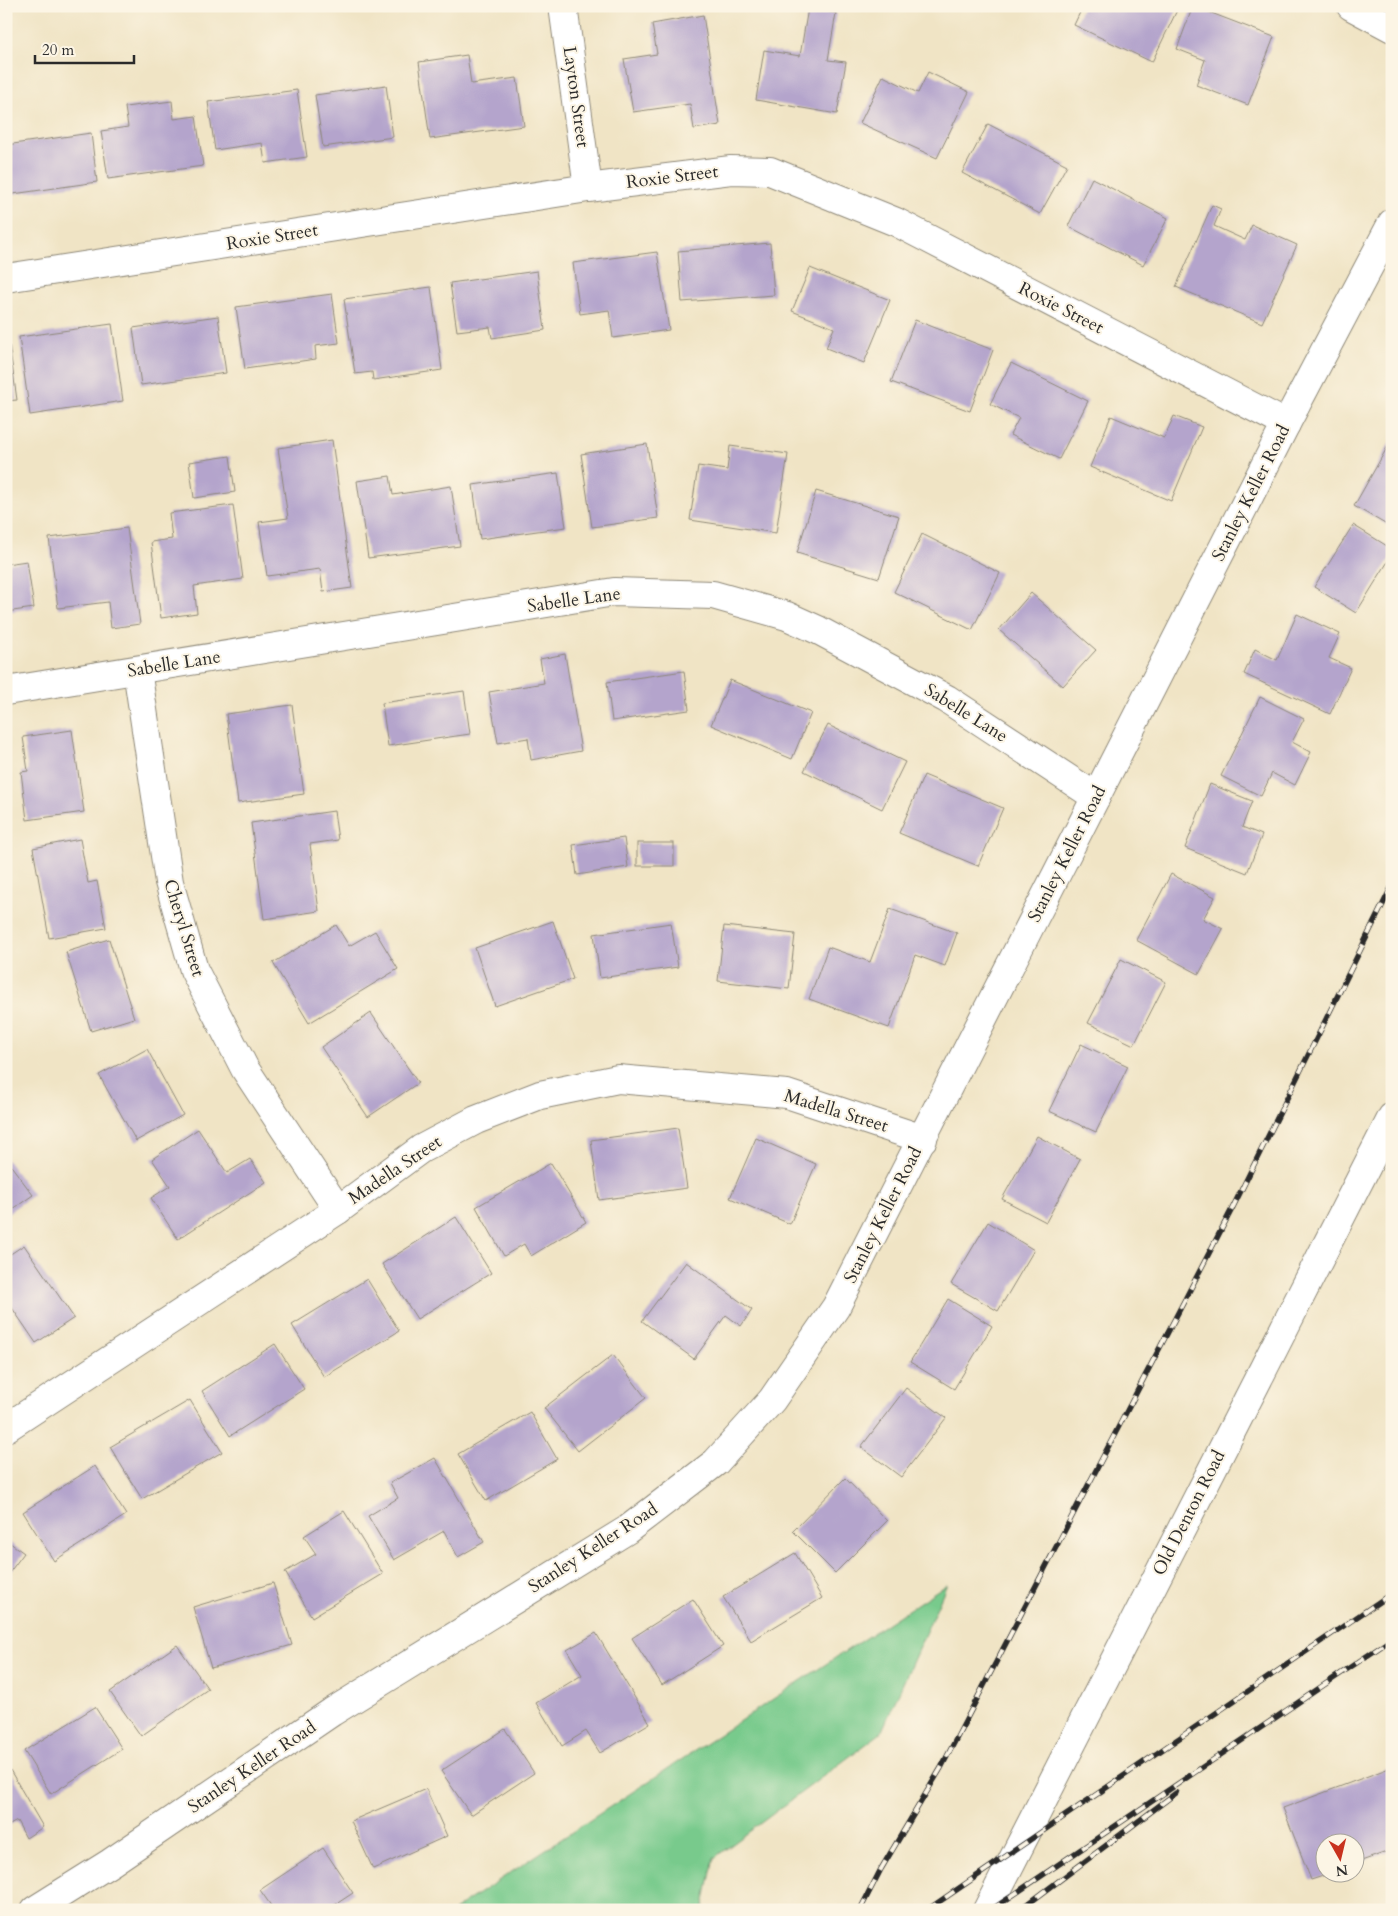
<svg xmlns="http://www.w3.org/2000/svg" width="1398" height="1916" font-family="Cardo,serif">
<rect width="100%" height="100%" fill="#fcf5e5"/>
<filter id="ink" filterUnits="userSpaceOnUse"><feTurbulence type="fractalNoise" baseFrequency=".02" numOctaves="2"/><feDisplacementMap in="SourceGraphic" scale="10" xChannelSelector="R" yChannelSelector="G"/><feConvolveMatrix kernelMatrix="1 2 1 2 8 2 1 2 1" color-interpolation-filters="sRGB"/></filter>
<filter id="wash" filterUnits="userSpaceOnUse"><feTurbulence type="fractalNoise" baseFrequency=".0096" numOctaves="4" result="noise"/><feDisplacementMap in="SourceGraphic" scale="20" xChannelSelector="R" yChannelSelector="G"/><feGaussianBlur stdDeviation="1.12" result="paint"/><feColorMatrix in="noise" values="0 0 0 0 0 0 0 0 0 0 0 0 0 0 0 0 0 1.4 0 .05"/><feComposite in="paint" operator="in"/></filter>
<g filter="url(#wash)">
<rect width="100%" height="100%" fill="#f0e4c5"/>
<path fill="#78ca8c" stroke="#527a5c" d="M 947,1584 L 881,1733 L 714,1858 L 703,1910 L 454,1910 Z"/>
<g id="blocks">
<g fill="#b4a4cc">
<path d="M 1083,6 L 1179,6 L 1152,62 L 1074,25 Z"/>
<path d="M 1193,6 L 1274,37 L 1248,105 L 1196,85 L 1205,60 L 1177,49 Z"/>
<path d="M 808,8 L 836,13 L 828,60 L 846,62 L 837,114 L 756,100 L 764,50 L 800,56 Z"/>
<path d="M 703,15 L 720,125 L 694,129 L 690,104 L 633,112 L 624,59 L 657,54 L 652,24 Z"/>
<path d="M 467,55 L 471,84 L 517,78 L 524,126 L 430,139 L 419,62 Z"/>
<path d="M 928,72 L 969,92 L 937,158 L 860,123 L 883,76 L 918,93 Z"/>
<path d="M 386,85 L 393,137 L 323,147 L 315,95 Z"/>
<path d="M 297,90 L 307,157 L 265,163 L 262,143 L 215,150 L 208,102 Z"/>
<path d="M 172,101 L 174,119 L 196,116 L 203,166 L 108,179 L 101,131 L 128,127 L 125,107 Z"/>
<path d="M 988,124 L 1067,165 L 1040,214 L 962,173 Z"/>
<path d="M 91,133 L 97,182 L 6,195 L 6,145 Z"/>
<path d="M 1092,178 L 1168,218 L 1143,265 L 1068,226 Z"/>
<path d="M 1212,205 L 1221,209 L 1214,226 L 1245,240 L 1252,225 L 1297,245 L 1262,323 L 1176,287 Z"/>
<path d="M 770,243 L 774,295 L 682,302 L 678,251 Z"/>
<path d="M 657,252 L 669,330 L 613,338 L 609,310 L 580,314 L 573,263 Z"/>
<path d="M 810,268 L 890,300 L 864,363 L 826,348 L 834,328 L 792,311 Z"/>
<path d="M 537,271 L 545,330 L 492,338 L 490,327 L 457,331 L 450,283 Z"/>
<path d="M 431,287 L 442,370 L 373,380 L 372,372 L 355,374 L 344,299 Z"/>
<path d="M 332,294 L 339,343 L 315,346 L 316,359 L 245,369 L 236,307 Z"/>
<path d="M 218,316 L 226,373 L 141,385 L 133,328 Z"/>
<path d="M 915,320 L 993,350 L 970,411 L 891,382 Z"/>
<path d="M 112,324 L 123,401 L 30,415 L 19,337 Z"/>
<path d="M 6,343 L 9,343 L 17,400 L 6,401 Z"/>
<path d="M 1011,363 L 1088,401 L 1059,459 L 1010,435 L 1019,418 L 990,404 Z"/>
<path d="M 1111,416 L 1164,438 L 1174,416 L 1202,427 L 1171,501 L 1090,467 Z"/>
<path d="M 1392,439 L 1392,528 L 1354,506 Z"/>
<path d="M 332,440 L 352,588 L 323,592 L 320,569 L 267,576 L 259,522 L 288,518 L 278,448 Z"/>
<path d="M 647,444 L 658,518 L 592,527 L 581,454 Z"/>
<path d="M 730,446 L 788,454 L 776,533 L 690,520 L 698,466 L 727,470 Z"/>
<path d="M 230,456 L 235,492 L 194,498 L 189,462 Z"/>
<path d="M 558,473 L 566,527 L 480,539 L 473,485 Z"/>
<path d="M 390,476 L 393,495 L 451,486 L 460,546 L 368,558 L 357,481 Z"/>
<path d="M 816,491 L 899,516 L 879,578 L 797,553 Z"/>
<path d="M 233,505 L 243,579 L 194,586 L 197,613 L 161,618 L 151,542 L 172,539 L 169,513 Z"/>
<path d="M 1353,525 L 1392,549 L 1392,555 L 1356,613 L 1314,587 Z"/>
<path d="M 127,528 L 140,624 L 111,628 L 108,602 L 58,608 L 49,538 Z"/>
<path d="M 922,534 L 1000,573 L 972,630 L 894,592 Z"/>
<path d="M 27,561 L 34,608 L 6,612 L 6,564 Z"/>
<path d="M 1031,593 L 1096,650 L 1063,686 L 999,630 Z"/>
<path d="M 1297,614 L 1340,634 L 1329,658 L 1351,668 L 1330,714 L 1244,674 L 1255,649 L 1277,660 Z"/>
<path d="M 565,654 L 581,751 L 531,760 L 528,738 L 498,743 L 489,692 L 544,683 L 540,659 Z"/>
<path d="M 684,671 L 689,710 L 612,721 L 607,682 Z"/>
<path d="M 730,680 L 811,713 L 792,759 L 711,725 Z"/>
<path d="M 464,691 L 470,734 L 388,746 L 382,703 Z"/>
<path d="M 1260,697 L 1304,719 L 1292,742 L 1311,752 L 1295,785 L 1272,773 L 1261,796 L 1221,776 Z"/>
<path d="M 292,705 L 304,794 L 238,803 L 226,714 Z"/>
<path d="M 828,725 L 905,762 L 882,809 L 804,771 Z"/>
<path d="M 72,730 L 84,812 L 27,820 L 21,772 L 28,771 L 23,737 Z"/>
<path d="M 924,775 L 1003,808 L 978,866 L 899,833 Z"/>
<path d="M 1210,784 L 1252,801 L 1242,827 L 1262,835 L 1247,873 L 1185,848 Z"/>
<path d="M 334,811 L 338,840 L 310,844 L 319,911 L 264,919 L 251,823 Z"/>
<path d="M 624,838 L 628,867 L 577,875 L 573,845 Z"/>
<path d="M 80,839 L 88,883 L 97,881 L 106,928 L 49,938 L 33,848 Z"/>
<rect x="637" y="843" width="37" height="23"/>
<path d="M 1171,874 L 1215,897 L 1203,919 L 1223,929 L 1199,974 L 1136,940 Z"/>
<path d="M 890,909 L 957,933 L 945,966 L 915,955 L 889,1028 L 809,999 L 828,947 L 870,962 Z"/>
<path d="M 553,921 L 573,979 L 495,1006 L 475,948 Z"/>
<path d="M 671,923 L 678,967 L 600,978 L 594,934 Z"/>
<path d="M 336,925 L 349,946 L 375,931 L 398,969 L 309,1023 L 273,963 Z"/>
<path d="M 724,926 L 795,934 L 789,989 L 718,981 Z"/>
<path d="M 109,939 L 134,1018 L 91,1031 L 66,952 Z"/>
<path d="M 1121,959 L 1166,982 L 1134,1045 L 1088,1023 Z"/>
<path d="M 371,1013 L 418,1083 L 368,1117 L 321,1047 Z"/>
<path d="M 1081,1044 L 1128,1066 L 1096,1132 L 1049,1111 Z"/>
<path d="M 147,1049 L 183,1115 L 136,1141 L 99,1075 Z"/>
<path d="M 678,1128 L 687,1188 L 599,1200 L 591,1140 Z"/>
<path d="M 198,1129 L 227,1173 L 250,1159 L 266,1182 L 178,1239 L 151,1198 L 170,1186 L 152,1159 Z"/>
<path d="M 1037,1136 L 1080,1159 L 1046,1222 L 1002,1199 Z"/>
<path d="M 756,1138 L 816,1164 L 790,1224 L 730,1198 Z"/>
<path d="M 6,1159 L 33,1195 L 6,1214 Z"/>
<path d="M 551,1163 L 586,1222 L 531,1256 L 524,1244 L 504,1256 L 476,1207 Z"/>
<path d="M 456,1217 L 491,1273 L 417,1319 L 382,1264 Z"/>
<path d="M 988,1222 L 1034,1250 L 998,1311 L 951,1284 Z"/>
<path d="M 24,1245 L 74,1318 L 36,1343 L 6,1299 L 6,1257 Z"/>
<path d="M 686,1262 L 752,1310 L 741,1326 L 726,1315 L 694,1359 L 642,1321 Z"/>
<path d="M 367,1279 L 399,1331 L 324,1377 L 292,1325 Z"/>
<path d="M 948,1299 L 992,1326 L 954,1389 L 910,1362 Z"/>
<path d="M 275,1344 L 304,1389 L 230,1436 L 202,1391 Z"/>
<path d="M 613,1355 L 646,1398 L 578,1451 L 544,1408 Z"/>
<path d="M 906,1388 L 946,1418 L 901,1477 L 861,1447 Z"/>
<path d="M 190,1400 L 222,1452 L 142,1499 L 110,1447 Z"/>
<path d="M 530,1412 L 557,1459 L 486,1501 L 458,1454 Z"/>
<path d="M 435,1458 L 484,1542 L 458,1557 L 444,1531 L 394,1560 L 368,1516 L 398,1498 L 390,1483 Z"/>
<path d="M 95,1466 L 126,1515 L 54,1561 L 23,1512 Z"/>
<path d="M 845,1478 L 887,1521 L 835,1573 L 793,1531 Z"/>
<path d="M 344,1511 L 383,1574 L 312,1617 L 285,1572 L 316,1554 L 304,1536 Z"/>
<path d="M 6,1540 L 24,1553 L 6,1577 Z"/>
<path d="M 795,1553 L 822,1598 L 751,1641 L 723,1597 Z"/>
<path d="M 273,1583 L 292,1645 L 211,1668 L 193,1607 Z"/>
<path d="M 693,1599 L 723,1646 L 662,1685 L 632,1638 Z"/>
<path d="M 596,1633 L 650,1723 L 600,1753 L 586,1731 L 562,1746 L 536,1703 L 582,1675 L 567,1650 Z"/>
<path d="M 177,1645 L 208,1689 L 141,1736 L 110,1692 Z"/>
<path d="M 95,1707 L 122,1749 L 51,1794 L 24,1751 Z"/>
<path d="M 505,1729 L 534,1773 L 471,1815 L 441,1771 Z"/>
<path d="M 6,1763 L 43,1827 L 26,1838 L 17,1821 L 6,1827 Z"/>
<path d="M 1392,1767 L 1392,1850 L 1356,1863 L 1356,1844 L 1326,1844 L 1326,1875 L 1311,1880 L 1283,1808 Z"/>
<path d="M 426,1789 L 447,1836 L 373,1869 L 351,1821 Z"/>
<path d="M 323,1848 L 353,1893 L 327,1910 L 274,1910 L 260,1890 Z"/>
</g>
</g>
</g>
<g filter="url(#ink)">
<use href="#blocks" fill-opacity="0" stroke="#8e8878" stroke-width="1"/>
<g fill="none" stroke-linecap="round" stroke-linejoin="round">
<defs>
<g id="minor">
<path d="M 563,6 L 588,188"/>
<path d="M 1351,6 L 1392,28"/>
<path d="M 6,278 L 588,188 L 731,170 L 770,171 L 896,222 L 1286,424"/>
<path d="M 137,670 L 169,882 L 194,970 L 245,1069 L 338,1210"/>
<path d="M 6,691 L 614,592 L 713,595 L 787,616 L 818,630 L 947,699 L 1096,797"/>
<path d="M 6,1428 L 338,1210 L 421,1149 L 476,1120 L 540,1095 L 618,1079 L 787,1094 L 923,1139"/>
<path d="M 35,1910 L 110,1863 L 332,1712 L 627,1530 L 716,1462 L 772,1400 L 836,1307 L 1286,424 L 1392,223"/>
<path d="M 987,1910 L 1392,1117"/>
</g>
</defs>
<use href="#minor" stroke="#8e8878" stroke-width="30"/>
<use href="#minor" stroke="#fff" stroke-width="28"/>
<defs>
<g id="rail">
<path d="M 860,1910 L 881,1869 L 941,1768 L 1232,1209 L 1392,886"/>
<path d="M 927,1910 L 1392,1593"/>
<path d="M 991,1910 L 1392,1639"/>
<path d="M 1020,1910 L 1176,1793"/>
</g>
</defs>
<use href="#rail" stroke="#2b2b2b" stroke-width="5.5"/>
<use href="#rail" stroke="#fcf5e5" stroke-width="4" stroke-dasharray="11" stroke-linecap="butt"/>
</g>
</g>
<g text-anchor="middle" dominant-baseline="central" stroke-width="4" stroke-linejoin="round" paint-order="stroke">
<g font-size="18" fill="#2b2b2b" stroke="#fcf5e5">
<text transform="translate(576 97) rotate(82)">Layton Street</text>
<text transform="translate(672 177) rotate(-7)">Roxie Street</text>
<text transform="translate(272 237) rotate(-9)">Roxie Street</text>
<text transform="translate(1061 308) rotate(27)">Roxie Street</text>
<text transform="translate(1251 493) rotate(-63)">Stanley Keller Road</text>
<text transform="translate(574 600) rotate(-8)">Sabelle Lane</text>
<text transform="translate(174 664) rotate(-9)">Sabelle Lane</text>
<text transform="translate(966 713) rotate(32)">Sabelle Lane</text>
<text transform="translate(1067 854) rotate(-63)">Stanley Keller Road</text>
<text transform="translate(184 928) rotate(73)">Cheryl Street</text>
<text transform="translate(836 1111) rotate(17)">Madella Street</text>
<text transform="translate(395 1170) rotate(-34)">Madella Street</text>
<text transform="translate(883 1215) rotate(-63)">Stanley Keller Road</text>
<text transform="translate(1189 1513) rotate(-63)">Old Denton Road</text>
<text transform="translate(593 1548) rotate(-33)">Stanley Keller Road</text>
<text transform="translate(252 1767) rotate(-34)">Stanley Keller Road</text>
</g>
</g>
<rect width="1398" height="1916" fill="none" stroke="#fcf5e5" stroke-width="25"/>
<g transform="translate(1340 1858) rotate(172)"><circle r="24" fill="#fcf5e5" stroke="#a8a49b"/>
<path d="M0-4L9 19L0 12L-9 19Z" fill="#c8321e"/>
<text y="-8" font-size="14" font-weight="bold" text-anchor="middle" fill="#2b2b2b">N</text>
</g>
<path d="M35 55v8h99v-8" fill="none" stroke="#2b2b2b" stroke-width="2.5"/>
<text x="42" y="55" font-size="15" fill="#2b2b2b" stroke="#fcf5e5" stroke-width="4" paint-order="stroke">20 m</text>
</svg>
